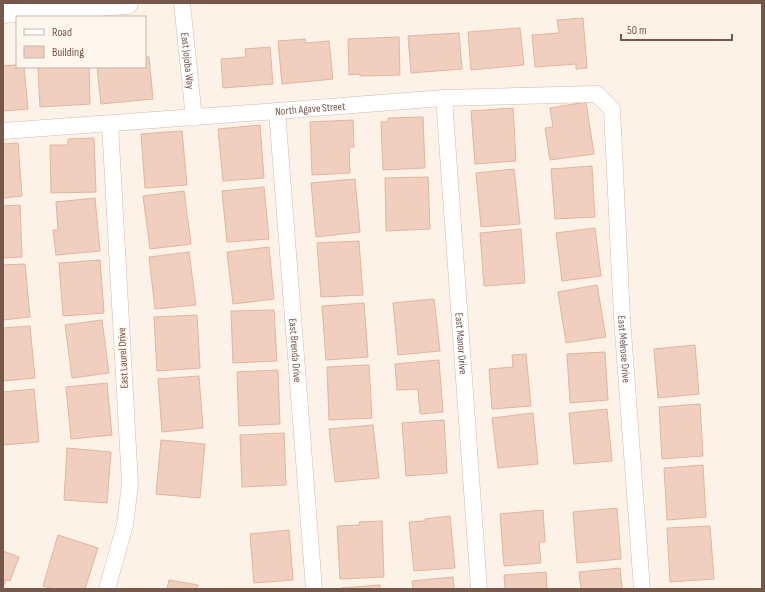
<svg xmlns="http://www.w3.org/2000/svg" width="765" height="592" font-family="'Sofia Sans Condensed',sans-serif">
<rect width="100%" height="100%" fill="#fcf2e7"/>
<g fill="#f1cfbf" stroke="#e3b49f">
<path d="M 583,18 L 587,68 L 576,69 L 576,64 L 535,67 L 532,35 L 559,33 L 557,20 Z"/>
<path d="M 520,28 L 524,65 L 471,70 L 468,32 Z"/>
<path d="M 459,33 L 462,69 L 411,73 L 408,36 Z"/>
<path d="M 399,37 L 400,75 L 360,76 L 360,74 L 349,75 L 348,39 Z"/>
<path d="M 305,39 L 306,43 L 329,41 L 333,79 L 282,84 L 278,41 Z"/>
<path d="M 270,47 L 273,84 L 223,88 L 221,59 L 246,57 L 245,49 Z"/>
<path d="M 145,57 L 149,57 L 153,99 L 101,104 L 97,67 L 145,67 Z"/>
<path d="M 17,65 L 17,67 L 24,67 L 28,109 L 3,111 L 3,66 Z"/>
<path d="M 38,67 L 89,67 L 90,104 L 40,107 Z"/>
<path d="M 586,102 L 594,154 L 550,160 L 545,128 L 553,127 L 550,108 Z"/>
<path d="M 513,108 L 516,161 L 475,164 L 471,111 Z"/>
<path d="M 423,117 L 425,168 L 383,170 L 381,122 L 388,122 L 388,118 Z"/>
<path d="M 353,120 L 354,147 L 349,147 L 350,173 L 312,175 L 310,122 Z"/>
<path d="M 260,125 L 264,178 L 223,181 L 218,129 Z"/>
<path d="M 182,131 L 187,185 L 145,188 L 141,134 Z"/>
<path d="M 94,138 L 96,192 L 51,193 L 50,145 L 68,145 L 68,139 Z"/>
<path d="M 18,143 L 22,196 L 3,198 L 3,144 Z"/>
<path d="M 592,166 L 595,217 L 555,219 L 551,169 Z"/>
<path d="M 514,169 L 520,224 L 481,227 L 476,173 Z"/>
<path d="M 428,177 L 430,229 L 386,231 L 385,178 Z"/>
<path d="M 355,179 L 360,232 L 316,237 L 311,183 Z"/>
<path d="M 264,187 L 269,239 L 227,242 L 222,191 Z"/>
<path d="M 184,191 L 191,244 L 150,249 L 143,196 Z"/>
<path d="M 95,198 L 100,251 L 56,255 L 53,230 L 58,230 L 56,202 Z"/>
<path d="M 20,205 L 22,257 L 3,258 L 3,206 Z"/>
<path d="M 595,228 L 601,276 L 562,281 L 556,233 Z"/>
<path d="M 521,229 L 525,283 L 484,286 L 480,233 Z"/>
<path d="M 359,241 L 363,295 L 321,297 L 317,243 Z"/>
<path d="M 269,247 L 274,299 L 233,304 L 227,252 Z"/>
<path d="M 189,252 L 196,305 L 155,309 L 149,257 Z"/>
<path d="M 100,260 L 104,313 L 63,316 L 59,263 Z"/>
<path d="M 25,264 L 30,317 L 3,320 L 3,265 Z"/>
<path d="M 597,285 L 606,337 L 566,343 L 558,292 Z"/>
<path d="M 434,299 L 440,351 L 398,355 L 393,303 Z"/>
<path d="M 364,303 L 368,357 L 326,360 L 322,306 Z"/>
<path d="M 274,310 L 277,361 L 233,363 L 231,311 Z"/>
<path d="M 197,315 L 200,368 L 157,371 L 154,317 Z"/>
<path d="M 102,320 L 109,373 L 72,378 L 65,325 Z"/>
<path d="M 30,326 L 35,378 L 3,381 L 3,328 Z"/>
<path d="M 695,345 L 699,394 L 658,398 L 654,349 Z"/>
<path d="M 605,352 L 608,400 L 570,403 L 567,354 Z"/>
<path d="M 526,354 L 531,406 L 492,409 L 489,369 L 513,367 L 512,355 Z"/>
<path d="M 439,360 L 443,412 L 420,414 L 418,389 L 397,390 L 395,364 Z"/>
<path d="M 369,365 L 372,418 L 329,420 L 327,367 Z"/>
<path d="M 278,370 L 280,424 L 239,426 L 237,372 Z"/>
<path d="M 199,376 L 203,428 L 162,432 L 158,379 Z"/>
<path d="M 107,383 L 112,435 L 71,439 L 66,387 Z"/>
<path d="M 34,389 L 39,442 L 3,445 L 3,392 Z"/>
<path d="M 700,404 L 703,456 L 662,459 L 659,407 Z"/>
<path d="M 607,409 L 612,461 L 574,464 L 569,413 Z"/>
<path d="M 533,413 L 538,464 L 498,468 L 492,418 Z"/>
<path d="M 444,420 L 447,473 L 406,476 L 402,423 Z"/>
<path d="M 373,425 L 379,478 L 335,482 L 329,429 Z"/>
<path d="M 284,433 L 286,485 L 242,487 L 240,435 Z"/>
<path d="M 161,440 L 205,444 L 200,498 L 156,494 Z"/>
<path d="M 67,448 L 111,452 L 107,503 L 64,500 Z"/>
<path d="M 703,465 L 706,517 L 667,520 L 664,468 Z"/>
<path d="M 617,508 L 621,559 L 577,563 L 573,512 Z"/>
<path d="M 543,510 L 545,542 L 539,542 L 541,563 L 504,566 L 500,514 Z"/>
<path d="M 450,516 L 455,568 L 414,571 L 409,522 L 425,521 L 425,519 Z"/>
<path d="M 382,521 L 384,577 L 340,579 L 337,526 L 360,525 L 359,522 Z"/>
<path d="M 710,526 L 714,579 L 670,582 L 667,528 Z"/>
<path d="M 289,530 L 293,580 L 254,583 L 250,534 Z"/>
<path d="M 58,535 L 98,548 L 85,589 L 53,589 L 43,586 Z"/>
<path d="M 3,551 L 19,557 L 10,581 L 6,580 L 3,588 Z"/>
<path d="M 620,568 L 622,589 L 581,589 L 579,572 Z"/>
<path d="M 546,572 L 547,589 L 505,589 L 504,575 Z"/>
<path d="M 453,577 L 454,589 L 413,589 L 412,581 Z"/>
<path d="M 169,580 L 198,585 L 197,589 L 167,589 Z"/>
<path d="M 380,585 L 380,589 L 341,589 L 341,588 Z"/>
</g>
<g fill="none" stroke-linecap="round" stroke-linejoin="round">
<defs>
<g id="street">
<path id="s1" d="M 182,3 L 194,118"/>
<path id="s2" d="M 444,98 L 479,589"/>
<path id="s3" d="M 277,111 L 314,589"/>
<path id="s4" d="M 3,131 L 277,111 L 444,98 L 597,94 L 612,109 L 622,318 L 642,589"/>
<path d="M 107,589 L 125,525 L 130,484 L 110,124"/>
</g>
<path id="secondary" d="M 3,12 L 127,3"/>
</defs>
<use href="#street" stroke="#d0bbaf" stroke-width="17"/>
<use href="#secondary" stroke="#d3baad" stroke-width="23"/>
<use href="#street" stroke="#fff" stroke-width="16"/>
<use href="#secondary" stroke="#fff" stroke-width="22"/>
</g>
<g text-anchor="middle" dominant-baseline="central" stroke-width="3" stroke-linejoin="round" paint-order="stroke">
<g font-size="11" fill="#75574b" stroke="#fff6ed">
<text stroke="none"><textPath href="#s1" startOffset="58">East Jojoba Way</textPath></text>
<text stroke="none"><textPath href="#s4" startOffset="308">North Agave Street</textPath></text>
<text stroke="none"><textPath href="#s2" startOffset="246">East Manor Drive</textPath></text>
<text stroke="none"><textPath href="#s4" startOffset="857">East Melrose Drive</textPath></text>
<text stroke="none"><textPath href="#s3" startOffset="240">East Brenda Drive</textPath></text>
<text transform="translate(123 358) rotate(-93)">East Laurel Drive</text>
</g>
</g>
<rect width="765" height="592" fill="none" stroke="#75574b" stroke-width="8"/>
<rect x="16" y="16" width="130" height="52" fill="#fff6ed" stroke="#c8b6ac"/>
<rect x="24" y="29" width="20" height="6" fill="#ffffff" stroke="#c8b6ac"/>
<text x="52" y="36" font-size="12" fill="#75574b">Road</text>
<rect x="24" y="46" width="20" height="12" fill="#f1cfbf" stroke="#c8b6ac"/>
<text x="52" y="56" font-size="12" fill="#75574b">Building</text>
<path d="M621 34v6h111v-6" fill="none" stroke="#75574b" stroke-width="2"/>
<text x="627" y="34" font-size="12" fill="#75574b" stroke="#fff6ed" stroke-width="3" paint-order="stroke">50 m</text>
</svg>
